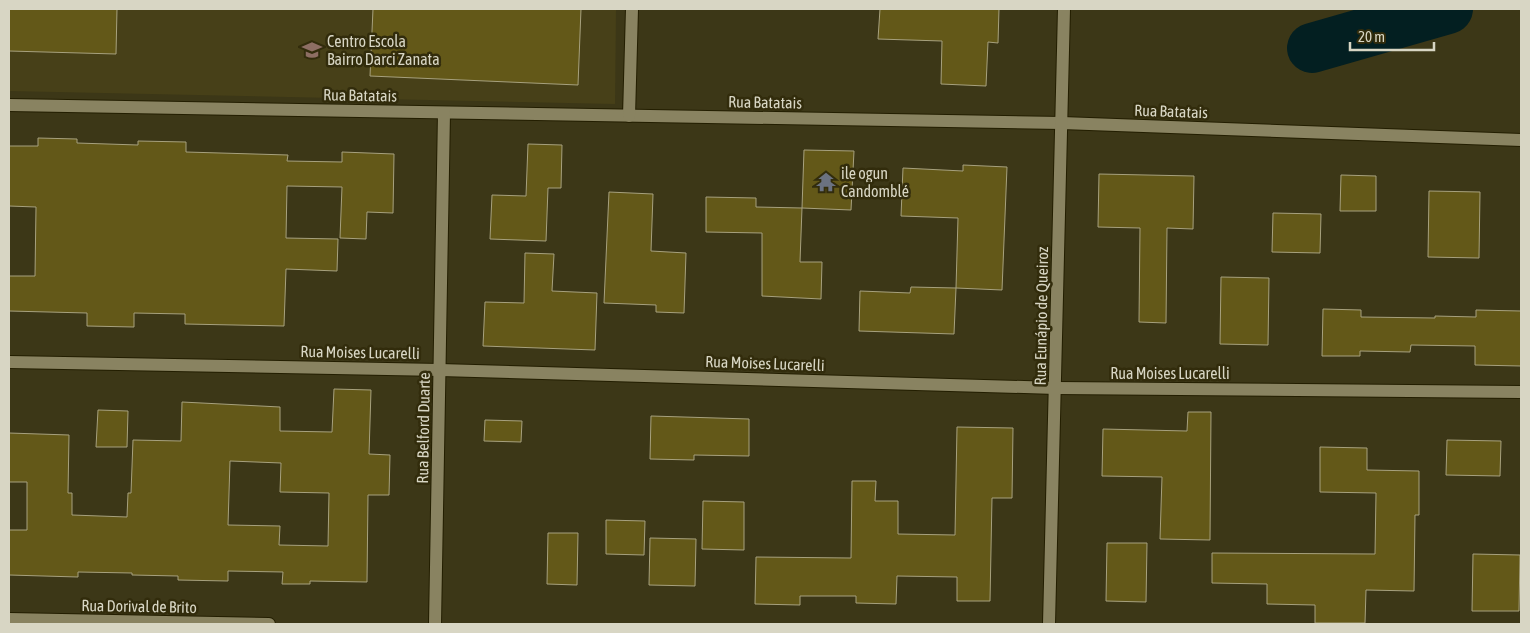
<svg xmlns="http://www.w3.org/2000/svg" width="1530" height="633" font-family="'Asap Condensed',sans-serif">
<rect width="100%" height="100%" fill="#3c3717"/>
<path fill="#474018" d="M 9,9 L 616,9 L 615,104 L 9,91 Z"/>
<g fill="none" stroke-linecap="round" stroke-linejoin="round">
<path stroke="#031f21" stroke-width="50" d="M 1312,48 L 1448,9"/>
</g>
<g fill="#635818" stroke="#a7a17e" fill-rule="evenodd">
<path d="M 9,9 L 117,9 L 116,54 L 9,51 Z"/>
<path d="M 373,9 L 581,9 L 578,85 L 370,76 Z"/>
<path d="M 880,9 L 999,9 L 998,43 L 988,42 L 986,86 L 941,84 L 942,41 L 878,39 Z"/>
<path d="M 38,138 L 77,139 L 77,143 L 138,145 L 138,141 L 186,142 L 186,152 L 288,155 L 287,161 L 342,162 L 342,152 L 394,154 L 393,213 L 367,212 L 366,239 L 340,238 L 342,187 L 287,186 L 286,238 L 338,239 L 337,271 L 286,269 L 284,326 L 185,324 L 185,314 L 134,313 L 134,327 L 87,326 L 87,313 L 9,311 L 9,276 L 35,276 L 36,207 L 9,206 L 9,146 L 38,146 Z"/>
<path d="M 528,144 L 562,145 L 561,188 L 548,188 L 546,241 L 490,239 L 492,195 L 526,196 Z"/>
<path d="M 804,150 L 854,151 L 851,210 L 802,208 Z"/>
<path d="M 963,165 L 1007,167 L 1002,290 L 956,288 L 958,218 L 901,216 L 903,168 L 963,171 Z"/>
<path d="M 1099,174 L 1194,176 L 1193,229 L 1167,228 L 1166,323 L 1139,322 L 1140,228 L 1098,227 Z"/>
<path d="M 1341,175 L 1376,176 L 1376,211 L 1340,211 Z"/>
<path d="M 1429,191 L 1480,192 L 1479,258 L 1428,257 Z"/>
<path d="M 609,192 L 653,194 L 651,251 L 686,253 L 684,313 L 656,312 L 656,305 L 604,303 Z"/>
<path d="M 706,197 L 756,198 L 756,207 L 802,208 L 800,262 L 822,262 L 821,299 L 762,296 L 762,233 L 706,232 Z"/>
<path d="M 1273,213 L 1321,214 L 1320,253 L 1272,252 Z"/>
<path d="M 525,253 L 554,254 L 552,291 L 597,293 L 595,350 L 483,346 L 485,302 L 524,303 Z"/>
<path d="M 1221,277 L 1269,278 L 1268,345 L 1220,344 Z"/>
<path d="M 911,287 L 956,288 L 954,334 L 859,331 L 860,291 L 910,293 Z"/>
<path d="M 1323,309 L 1361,310 L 1361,317 L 1435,318 L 1435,316 L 1476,317 L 1476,310 L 1521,311 L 1521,366 L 1475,365 L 1475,346 L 1411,345 L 1410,352 L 1360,351 L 1360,356 L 1322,356 Z"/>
<path d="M 334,389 L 371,390 L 369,454 L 390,455 L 389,495 L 368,495 L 367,582 L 310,581 L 310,584 L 282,584 L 283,572 L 228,571 L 228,581 L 178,580 L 178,576 L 132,575 L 132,573 L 78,572 L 78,577 L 9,575 L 9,530 L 27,530 L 27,482 L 9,482 L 9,433 L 69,435 L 68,493 L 72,493 L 72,515 L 127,517 L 128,493 L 131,493 L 133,440 L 181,441 L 182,402 L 280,407 L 280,431 L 332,432 ZM 230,461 L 281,463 L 280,492 L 329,493 L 328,546 L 279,545 L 280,526 L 228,525 Z"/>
<path d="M 98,410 L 128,411 L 127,447 L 96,447 Z"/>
<path d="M 1188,412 L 1211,412 L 1210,540 L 1160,539 L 1162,477 L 1102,476 L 1103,429 L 1187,431 Z"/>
<path d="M 651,416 L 749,419 L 749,456 L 694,455 L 694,460 L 650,459 Z"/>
<path d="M 485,420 L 522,421 L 521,442 L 484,441 Z"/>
<path d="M 957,427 L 1013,428 L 1012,498 L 992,498 L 990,601 L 957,601 L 957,577 L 897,576 L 896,604 L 856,603 L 856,596 L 800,596 L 800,605 L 755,604 L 756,557 L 851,558 L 852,481 L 876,481 L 875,501 L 898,501 L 898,534 L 955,535 Z"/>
<path d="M 1447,440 L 1501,441 L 1500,476 L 1446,475 Z"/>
<path d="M 1320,447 L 1367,448 L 1367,470 L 1419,471 L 1419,515 L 1415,515 L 1414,591 L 1366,590 L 1365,623 L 1315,623 L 1315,605 L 1267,604 L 1267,584 L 1212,583 L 1212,553 L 1375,554 L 1376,493 L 1320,492 Z"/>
<path d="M 703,501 L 744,502 L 744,550 L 702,549 Z"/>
<path d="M 606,520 L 645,521 L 644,555 L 606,554 Z"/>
<path d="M 548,533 L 578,533 L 577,585 L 547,584 Z"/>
<path d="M 650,538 L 696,539 L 695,586 L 649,585 Z"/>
<path d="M 1107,543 L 1147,543 L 1146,602 L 1106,601 Z"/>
<path d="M 1473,554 L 1520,555 L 1519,611 L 1472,611 Z"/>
</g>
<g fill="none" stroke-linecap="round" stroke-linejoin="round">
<defs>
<g id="minor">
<path d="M 9,105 L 1062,123 L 1521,140"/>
<path d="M 629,116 L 632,9"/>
<path d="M 9,362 L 440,370 L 1056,388 L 1521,392"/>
<path d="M 9,619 L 269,624"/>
<path d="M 435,624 L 444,113"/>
<path d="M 1049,624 L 1064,9"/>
</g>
</defs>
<use href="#minor" stroke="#231e00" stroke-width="14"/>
<use href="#minor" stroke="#898361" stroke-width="12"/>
</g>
<defs>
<symbol id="school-bare" viewBox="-9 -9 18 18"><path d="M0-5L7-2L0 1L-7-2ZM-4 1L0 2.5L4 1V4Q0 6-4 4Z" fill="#8d6e63" stroke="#322c0c" stroke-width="2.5" paint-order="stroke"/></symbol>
<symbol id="temple-bare" viewBox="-9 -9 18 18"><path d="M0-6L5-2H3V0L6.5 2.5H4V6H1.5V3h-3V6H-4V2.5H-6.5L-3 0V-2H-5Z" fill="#6b7280" stroke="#322c0c" stroke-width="2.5" paint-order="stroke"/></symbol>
</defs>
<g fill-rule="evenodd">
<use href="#school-bare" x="298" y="36" width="28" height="28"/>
<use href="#temple-bare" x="812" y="168" width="28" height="28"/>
</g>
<g text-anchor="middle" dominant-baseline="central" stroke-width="5" stroke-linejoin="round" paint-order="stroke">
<g font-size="16" fill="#d8d6c4" stroke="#322c0c" text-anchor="start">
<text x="327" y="41">Centro Escola<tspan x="327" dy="18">Bairro Darci Zanata</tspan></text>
<text x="841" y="173">ile ogun<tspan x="841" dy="18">Candomblé</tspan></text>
</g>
<g font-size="16" fill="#d8d6c4" stroke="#322c0c">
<text transform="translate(360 95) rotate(1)">Rua Batatais</text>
<text transform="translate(765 102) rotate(1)">Rua Batatais</text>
<text transform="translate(1171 111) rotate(2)">Rua Batatais</text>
<text transform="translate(1041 316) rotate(-89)">Rua Eunápio de Queiroz</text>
<text transform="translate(360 352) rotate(1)">Rua Moises Lucarelli</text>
<text transform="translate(765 363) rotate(2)">Rua Moises Lucarelli</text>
<text x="1170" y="373">Rua Moises Lucarelli</text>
<text transform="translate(423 428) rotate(-89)">Rua Belford Duarte</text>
<text transform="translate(139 606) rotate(1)">Rua Dorival de Brito</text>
</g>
</g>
<rect width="1530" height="633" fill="none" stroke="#d8d6c4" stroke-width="20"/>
<path d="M1350 42v8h84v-8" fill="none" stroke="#d8d6c4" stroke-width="2.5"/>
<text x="1358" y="42" font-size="15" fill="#d8d6c4" stroke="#322c0c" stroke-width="4" paint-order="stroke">20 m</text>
</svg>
